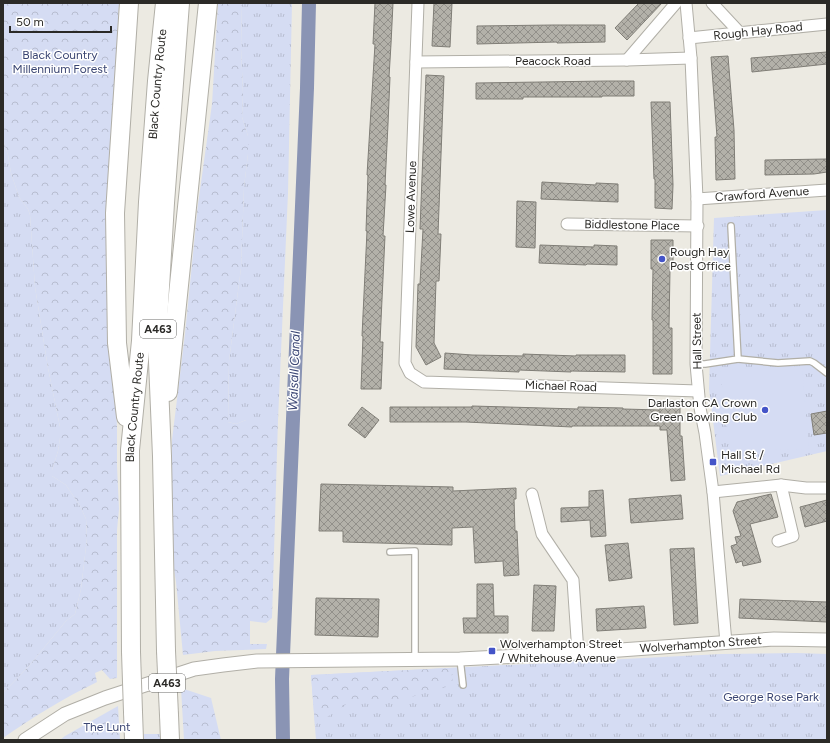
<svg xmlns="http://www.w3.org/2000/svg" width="830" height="743" font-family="Figtree,sans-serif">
<defs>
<pattern id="grass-tufts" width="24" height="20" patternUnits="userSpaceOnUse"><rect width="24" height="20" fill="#d5dcf3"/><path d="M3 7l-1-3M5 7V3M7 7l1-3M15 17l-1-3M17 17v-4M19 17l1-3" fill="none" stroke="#b7bdd0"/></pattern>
<pattern id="forest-crowns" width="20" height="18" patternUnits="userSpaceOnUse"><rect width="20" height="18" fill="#d5dcf3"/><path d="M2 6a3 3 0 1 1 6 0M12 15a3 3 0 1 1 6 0" fill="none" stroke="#b7bdd0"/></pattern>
<pattern id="building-cross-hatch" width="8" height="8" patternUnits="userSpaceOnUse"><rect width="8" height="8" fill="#b3b1a9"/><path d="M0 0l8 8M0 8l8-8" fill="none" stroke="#92908a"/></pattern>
</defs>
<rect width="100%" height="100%" fill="#eceae2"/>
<g fill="url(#grass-tufts)">
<path d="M 242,3 L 292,3 L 288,193 L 278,420 L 246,420 L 236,424 L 228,422 L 229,361 L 241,268 L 244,187 L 248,154 L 248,136 L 242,117 L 243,94 L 241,48 Z"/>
<path d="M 3,140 L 8,155 L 11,173 L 19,197 L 28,209 L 30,215 L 35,287 L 48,368 L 60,427 L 60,438 L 58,451 L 52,470 L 52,476 L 66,485 L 80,506 L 86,519 L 87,538 L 81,589 L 75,614 L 66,621 L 29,666 L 3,693 Z"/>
<path d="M 827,210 L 827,451 L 720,476 L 709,389 L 714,218 Z"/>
<path d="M 797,653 L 827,654 L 827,740 L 316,740 L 311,675 L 721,654 Z"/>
<path d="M 144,734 L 161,734 L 162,740 L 144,740 Z"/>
</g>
<g fill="url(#forest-crowns)">
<path d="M 3,3 L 119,3 L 110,169 L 115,387 L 117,426 L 117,466 L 119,509 L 117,530 L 117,678 L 110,679 L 102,670 L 95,673 L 97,682 C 64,698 33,717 3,738 L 3,693 L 29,666 L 66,621 L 75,614 L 81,589 L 87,538 L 86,519 L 80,506 L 66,485 L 52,476 L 52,470 L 58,451 L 60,438 L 60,427 L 48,368 L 35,287 L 30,215 L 28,209 L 19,197 L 11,173 L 8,155 L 3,140 L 3,108 L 4,102 L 3,98 Z"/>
<path d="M 218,3 L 242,3 L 241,48 L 243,94 L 242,117 L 248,136 L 248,154 L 244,187 L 241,268 L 229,361 L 228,422 L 236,424 L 246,420 L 278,420 L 272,618 L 266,623 L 250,621 L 250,644 L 267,644 L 266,649 L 215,651 L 183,655 L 176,582 L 169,536 L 172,440 L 185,334 L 198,204 L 212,104 Z"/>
<path d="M 451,668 L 453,685 L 397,701 L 345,705 L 315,725 L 311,675 Z"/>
<path d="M 181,688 L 211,698 L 221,740 L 184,740 Z"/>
<path d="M 118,706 L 120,740 L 60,740 L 65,736 Z"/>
</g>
<path fill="#d5dcf3" d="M 802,366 L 809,449 L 730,450 L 720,370 Z"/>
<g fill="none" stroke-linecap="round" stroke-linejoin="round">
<path stroke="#8a94b4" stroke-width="14" d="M 283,740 L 282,679 L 307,88 L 309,3"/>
</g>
<g fill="url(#building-cross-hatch)" stroke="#807e77">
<path d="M 375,3 L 393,3 L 391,44 L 389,77 L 390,77 L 388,124 L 385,185 L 386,185 L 383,236 L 385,236 L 380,342 L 383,342 L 381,389 L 361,389 L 363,336 L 362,336 L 367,231 L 366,231 L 368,175 L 367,175 L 375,44 L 373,44 Z"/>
<path d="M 434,3 L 452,3 L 450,47 L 432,46 Z"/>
<path d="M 639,3 L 662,3 L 627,40 L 615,28 Z"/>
<path d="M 553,25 L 605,25 L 605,42 L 557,43 L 557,42 L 477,44 L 477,26 Z"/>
<path d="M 827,52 L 827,64 L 752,72 L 751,58 Z"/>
<path d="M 728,56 L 734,130 L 735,179 L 716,180 L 715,137 L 717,137 L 711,57 Z"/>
<path d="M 426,75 L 444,76 L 438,234 L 441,234 L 439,281 L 436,281 L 434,343 L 441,357 L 426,365 L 416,347 L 418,284 L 420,284 L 423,229 L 420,229 Z"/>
<path d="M 606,81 L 634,81 L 634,96 L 602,96 L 602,97 L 523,97 L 523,99 L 476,99 L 476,83 Z"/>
<path d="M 651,102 L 670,102 L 673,185 L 672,209 L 655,208 L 655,179 L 654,179 Z"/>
<path d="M 827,159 L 827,172 L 814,174 L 765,175 L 765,160 Z"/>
<path d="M 542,182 L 596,185 L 596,183 L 618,184 L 618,202 L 541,199 Z"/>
<path d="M 517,201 L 536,202 L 535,248 L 516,247 Z"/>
<path d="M 651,240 L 673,240 L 673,269 L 670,269 L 669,328 L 672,328 L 672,374 L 653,374 L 653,320 L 652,320 L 653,269 L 651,269 Z"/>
<path d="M 540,245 L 594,247 L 594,245 L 617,246 L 617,265 L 587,264 L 586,265 L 539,263 Z"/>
<path d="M 445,353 L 472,355 L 523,356 L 523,354 L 576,356 L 576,355 L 625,355 L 625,372 L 571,371 L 571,372 L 519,370 L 519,372 L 444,369 Z"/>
<path d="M 660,404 L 680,405 L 680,436 L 682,436 L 685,480 L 671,481 L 667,430 L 660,430 L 660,426 L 572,426 L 572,427 L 466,422 L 390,422 L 390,407 L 472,407 L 472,406 L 578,409 L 578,407 L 623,408 L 623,409 L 660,410 Z"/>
<path d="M 362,407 L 379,420 L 365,438 L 348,425 Z"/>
<path d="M 827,411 L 827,433 L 814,435 L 811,414 Z"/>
<path d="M 321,484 L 453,487 L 453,491 L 516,488 L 516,499 L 514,499 L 515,531 L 517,531 L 519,575 L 504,576 L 503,561 L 475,563 L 473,527 L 452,528 L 452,545 L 343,542 L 343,531 L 319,531 Z"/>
<path d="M 603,490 L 606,536 L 591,537 L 590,520 L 561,522 L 561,508 L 589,507 L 589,491 Z"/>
<path d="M 771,494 L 778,517 L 750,524 L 761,562 L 743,566 L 742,561 L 736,563 L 731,546 L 737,544 L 735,537 L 741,536 L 733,511 L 737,502 Z"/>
<path d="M 681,495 L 683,519 L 631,523 L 629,499 Z"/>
<path d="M 827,500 L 827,521 L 805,527 L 800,507 Z"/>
<path d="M 628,543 L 632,578 L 609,581 L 605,545 Z"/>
<path d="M 694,548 L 698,623 L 674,625 L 670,549 Z"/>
<path d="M 477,584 L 493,584 L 494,616 L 508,616 L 508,633 L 464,633 L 463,618 L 477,618 Z"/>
<path d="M 534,585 L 556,586 L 554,631 L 532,631 Z"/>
<path d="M 316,598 L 379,599 L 378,637 L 315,635 Z"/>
<path d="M 740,599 L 827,602 L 827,622 L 739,618 Z"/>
<path d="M 644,606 L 646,628 L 597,631 L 596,609 Z"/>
</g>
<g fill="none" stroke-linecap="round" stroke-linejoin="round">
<defs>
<g id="service">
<path d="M 738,359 L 778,363 L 810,361 L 814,363 L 827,373"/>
<path d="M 696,364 L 705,364 L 738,359 L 731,226"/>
<path d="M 390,552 L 415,551 L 415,659"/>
<path d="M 460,659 L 463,685"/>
</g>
<g id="minor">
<path d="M 418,3 L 405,363 L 410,373 L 424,382 L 698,391"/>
<path d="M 686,3 L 691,58 L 697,199 L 696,364 L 700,408 L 705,433 L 713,492 L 726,643"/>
<path d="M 712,3 L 740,33"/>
<path d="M 689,38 L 827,24"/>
<path d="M 627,60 L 676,3"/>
<path d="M 416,62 L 627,60 L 691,58"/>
<path d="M 697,199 L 827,190"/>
<path d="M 567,224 L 698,226"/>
<path d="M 713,492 L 781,485 L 806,488 L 827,488"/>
<path d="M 532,494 L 542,534 L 573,580 L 578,653"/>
<path d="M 778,541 L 793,536 L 781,485"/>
</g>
<g id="tertiary">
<path id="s1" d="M 25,740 L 65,714 L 105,698 L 194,669 L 223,665 L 257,661 L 460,659 L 578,653 L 774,639 L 827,640"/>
</g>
<g id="trunk">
<path d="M 168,392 L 208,3"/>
<path d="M 126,417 L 117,343 L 115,213 L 129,3"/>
<path d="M 166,651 L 162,456 L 157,338 L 165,203 L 180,3"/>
<path id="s2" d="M 131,652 L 130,450 L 141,341 L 148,202 L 157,81 L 165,3"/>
<path d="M 133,712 L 134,740"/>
<path d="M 169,715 L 170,740"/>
</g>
</defs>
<use href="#service" stroke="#b1afa7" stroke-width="8"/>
<use href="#minor" stroke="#b1afa7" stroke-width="13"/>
<use href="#tertiary" stroke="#b1afa7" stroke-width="15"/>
<use href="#trunk" stroke="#b1afa7" stroke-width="20"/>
<use href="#service" stroke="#fff" stroke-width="5.5"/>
<use href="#minor" stroke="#fff" stroke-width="11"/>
<use href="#tertiary" stroke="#fff" stroke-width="13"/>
<use href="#trunk" stroke="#fff" stroke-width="18"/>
<defs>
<g id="trunk-bridge">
<path d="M 166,651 L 169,715"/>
<path d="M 131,652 L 133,712"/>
</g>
</defs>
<use href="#trunk-bridge" stroke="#b1afa7" stroke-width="20" stroke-linecap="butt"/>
<use href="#trunk-bridge" stroke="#fff" stroke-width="18"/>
</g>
<g fill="#4454c8" stroke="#fff" stroke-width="1.5">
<circle cx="662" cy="259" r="4"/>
<circle cx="765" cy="410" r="4"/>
<rect x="709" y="458" width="8" height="8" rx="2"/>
<rect x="488" y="647" width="8" height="8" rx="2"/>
</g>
<g text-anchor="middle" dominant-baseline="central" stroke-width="3" stroke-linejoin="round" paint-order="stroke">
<g fill="#fff" stroke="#6b6a68" stroke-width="1">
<rect x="140" y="320" width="36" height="18" rx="3"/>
<rect x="149" y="674" width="36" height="18" rx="3"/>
</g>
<g font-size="11" font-weight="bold" fill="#2b2a27">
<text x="158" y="329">A463</text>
<text x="167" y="683">A463</text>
</g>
<g font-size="12" fill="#2b2a27" stroke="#fff">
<text transform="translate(758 31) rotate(-6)">Rough Hay Road</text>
<text x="553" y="61">Peacock Road</text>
<text stroke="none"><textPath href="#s2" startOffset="569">Black Country Route</textPath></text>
<text transform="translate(762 194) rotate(-4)">Crawford Avenue</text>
<text transform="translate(411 197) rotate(-88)">Lowe Avenue</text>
<text transform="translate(632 225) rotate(1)">Biddlestone Place</text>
<text transform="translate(697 341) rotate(-91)">Hall Street</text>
<text transform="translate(561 386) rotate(2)">Michael Road</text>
<text stroke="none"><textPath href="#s2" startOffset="245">Black Country Route</textPath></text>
<text stroke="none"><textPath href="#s1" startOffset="692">Wolverhampton Street</textPath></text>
</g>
<g font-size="12" fill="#3a4572" stroke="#fff">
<text x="60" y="55">Black Country<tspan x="60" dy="14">Millennium Forest</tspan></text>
<text x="771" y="697">George Rose Park</text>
<text x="107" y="727">The Lunt</text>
</g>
<g font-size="12" fill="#2b2a27" stroke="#fff" text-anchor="start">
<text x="670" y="252">Rough Hay<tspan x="670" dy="14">Post Office</tspan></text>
<text x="757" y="403" text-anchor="end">Darlaston CA Crown<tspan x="757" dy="14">Green Bowling Club</tspan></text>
<text x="721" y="455">Hall St /<tspan x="721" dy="14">Michael Rd</tspan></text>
<text x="500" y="644">Wolverhampton Street<tspan x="500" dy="14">/ Whitehouse Avenue</tspan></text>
</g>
<g font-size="13" font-style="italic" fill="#3d4876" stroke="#fff">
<text transform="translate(294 371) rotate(-88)">Walsall Canal</text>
</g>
</g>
<rect width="830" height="743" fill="none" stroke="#2b2a27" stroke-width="8"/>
<path d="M10 26v6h101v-6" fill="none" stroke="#2b2a27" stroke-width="2"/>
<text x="16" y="26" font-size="12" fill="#2b2a27" stroke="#ffffff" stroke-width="3" paint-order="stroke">50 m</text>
</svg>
